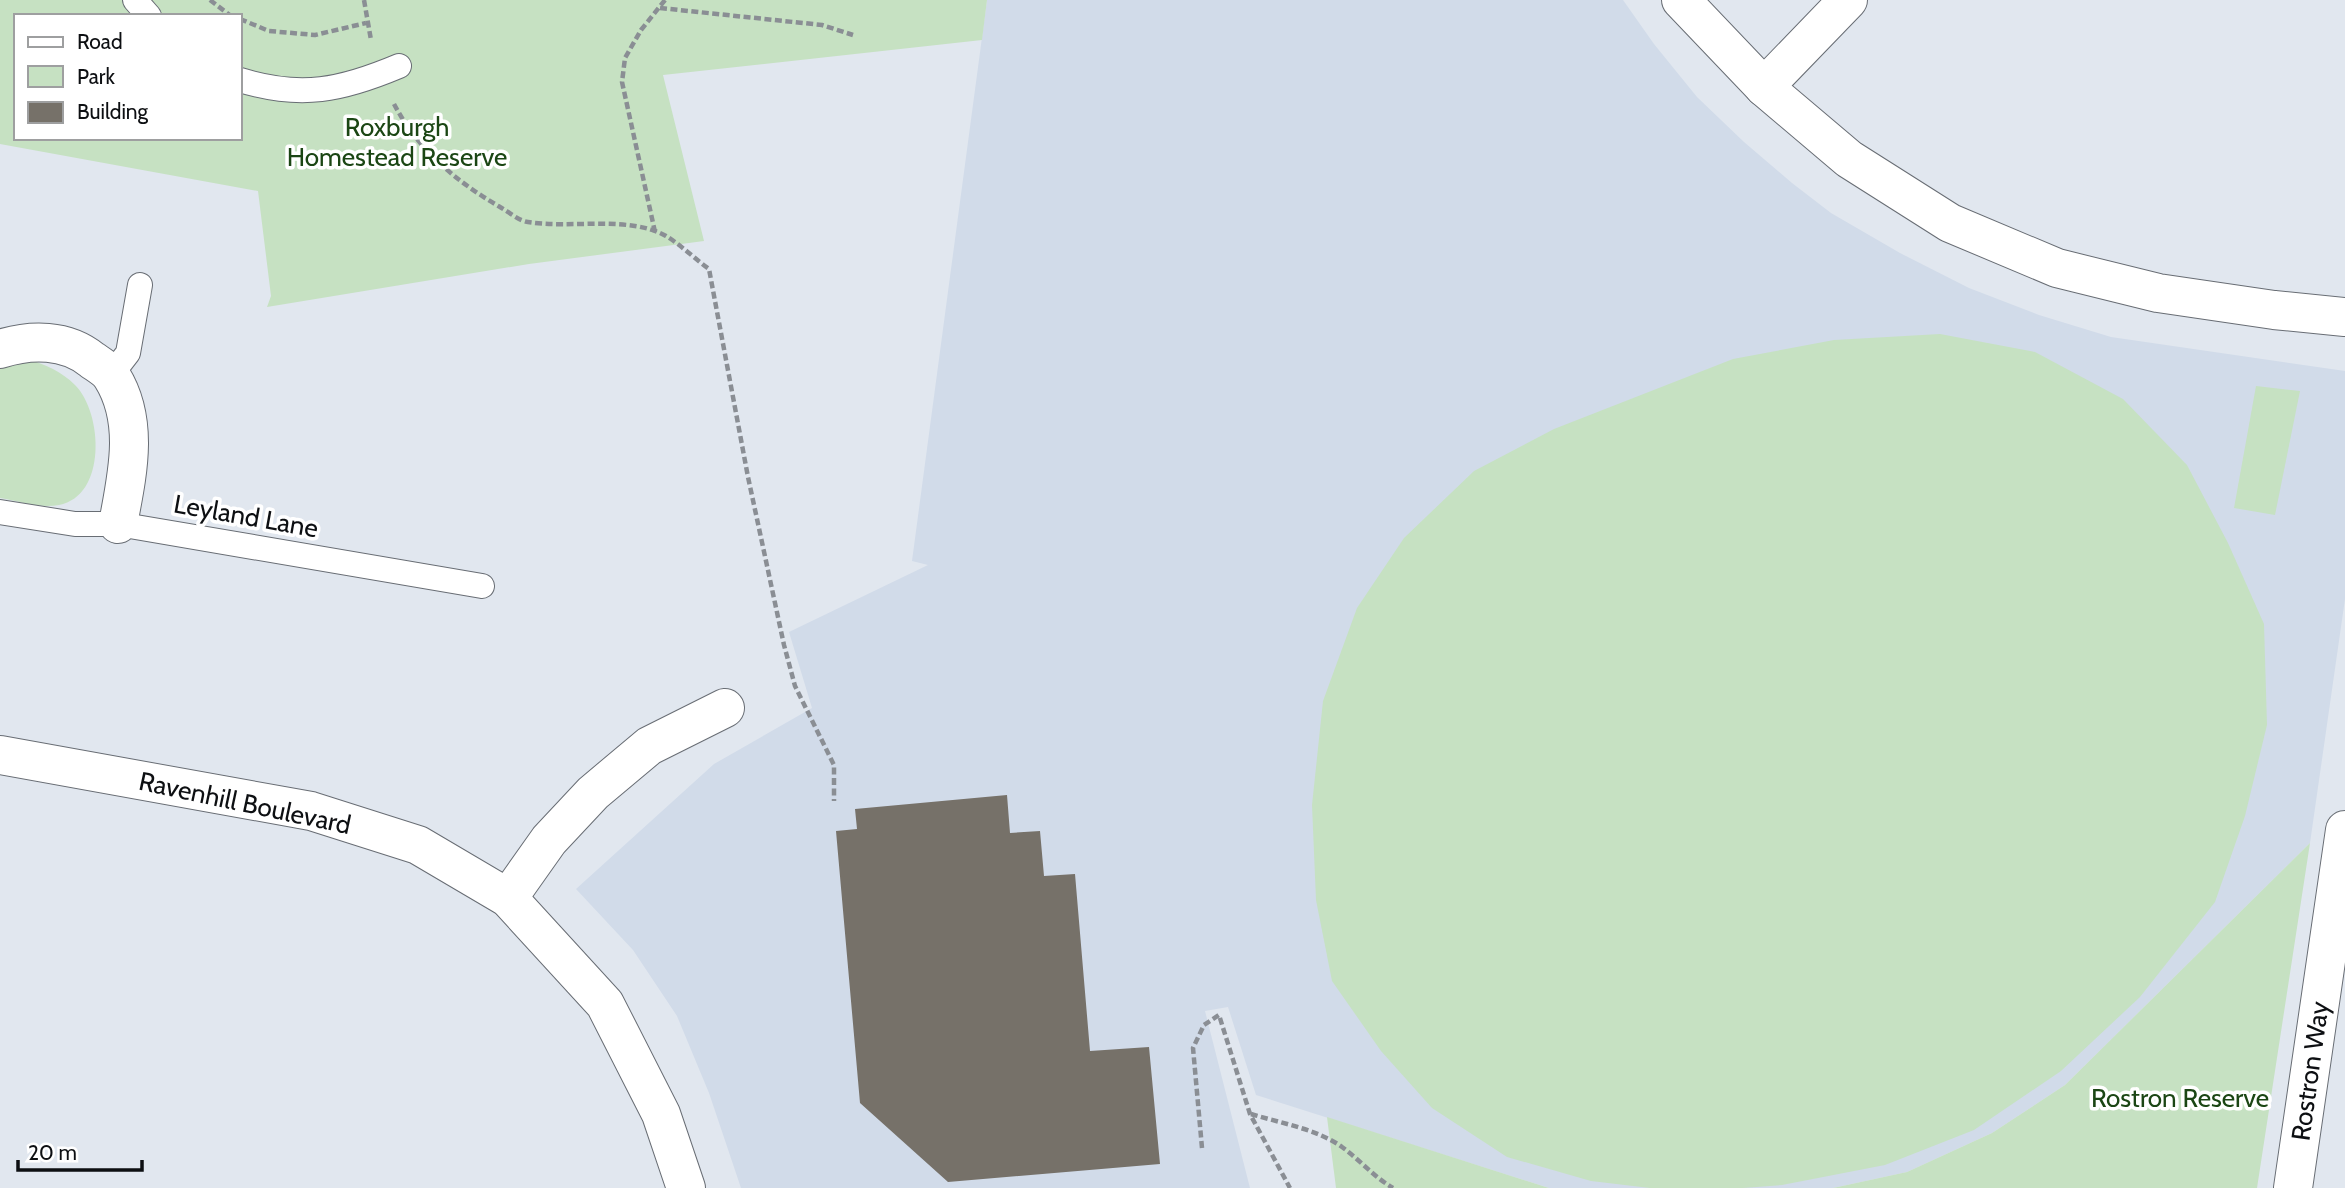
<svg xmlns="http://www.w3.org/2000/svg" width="2345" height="1188" font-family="Cabin,sans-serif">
<rect width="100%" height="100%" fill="#e1e7ef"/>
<path fill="#d1dbe9" d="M 987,0 L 1623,0 L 1654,44 L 1697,97 L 1744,142 L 1792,183 L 1831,213 L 1900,253 L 1969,288 L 2039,315 L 2111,337 L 2345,371 L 2345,599 L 2310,843 L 2065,1085 L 1992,1133 L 1907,1172 L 1833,1188 L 1549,1188 L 1256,1095 L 1228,1007 L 1205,1011 L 1250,1188 L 741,1188 L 709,1093 L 677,1016 L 633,950 L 576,889 L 714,764 L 812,708 L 789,632 L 928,565 L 912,561 Z"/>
<g fill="#c6e1c2" fill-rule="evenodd">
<path d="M 0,0 L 987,0 L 982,40 L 663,75 L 704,241 L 529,264 L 267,307 L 271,296 L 258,191 L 0,144 ZM 16,16 L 240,16 L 240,138 L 16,138 Z"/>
<path d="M 1940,334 L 2035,352 L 2123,399 L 2187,465 L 2228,543 L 2264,624 L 2267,725 L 2245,816 L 2215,902 L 2140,997 L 2061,1071 L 1974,1130 L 1885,1165 L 1782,1185 L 1743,1188 L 1650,1188 L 1591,1181 L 1507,1157 L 1432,1108 L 1381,1051 L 1332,981 L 1316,900 L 1312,805 L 1323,701 L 1357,608 L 1404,538 L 1474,471 L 1554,429 L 1733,359 L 1834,340 Z"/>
<path d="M 28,359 C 46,365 61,371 75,385 C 103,413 107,496 59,505 C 40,509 19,501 0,498 L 0,360 Z"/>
<path d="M 2256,386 L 2300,391 L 2275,515 L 2234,508 Z"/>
<path d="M 2310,843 L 2257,1188 L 1833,1188 L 1907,1172 L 1992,1133 L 2065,1085 Z"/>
<path d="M 1327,1117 L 1549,1188 L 1336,1188 Z"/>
</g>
<path fill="#767169" d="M 1007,795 L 1010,833 L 1040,831 L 1044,876 L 1075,874 L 1090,1051 L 1149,1047 L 1160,1164 L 948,1182 L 860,1103 L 836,831 L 857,829 L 855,809 Z"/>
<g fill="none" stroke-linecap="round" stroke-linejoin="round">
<defs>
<g id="service">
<path d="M 135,0 L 149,16"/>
<path d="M 240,80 C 301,99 342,90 399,66"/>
<path d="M 111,375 L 128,353 L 140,285"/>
<path d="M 0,512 L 75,524 L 118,524 L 482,586"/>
</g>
<g id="minor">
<path d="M 1764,87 L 1848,0"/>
<path d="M 0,349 C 31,339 66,339 92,360 C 99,365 108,370 112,377 C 140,422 127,476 118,524"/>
<path d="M 0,755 L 311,811 L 418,845 L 508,898 L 605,1004 L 661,1114 L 686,1188"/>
<path d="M 508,898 L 549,840 L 593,793 L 649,746 L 725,708"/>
<path d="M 2293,1188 L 2345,830"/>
</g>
<path id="tertiary" d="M 1681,0 L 1764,87 L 1849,159 L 1950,223 L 2057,268 L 2158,293 L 2274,310 L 2345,317"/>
</defs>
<use href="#service" stroke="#686d74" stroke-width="26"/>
<use href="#minor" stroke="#686d74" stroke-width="40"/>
<use href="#tertiary" stroke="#686d74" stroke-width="40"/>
<g stroke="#8a8e94" stroke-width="4.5" stroke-dasharray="7 3.5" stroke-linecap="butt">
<path d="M 210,0 L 231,16"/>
<path d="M 364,0 L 371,40"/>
<path d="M 660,8 L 822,25 L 853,35"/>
<path d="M 240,19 L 269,31 L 315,35 L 366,23"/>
<path d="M 394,104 C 418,150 457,182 500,207 C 509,212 519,221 528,222 C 570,229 629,215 666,236 C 681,245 695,259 709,269 L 748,477 L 784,645 L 795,686 L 834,765 L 834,801"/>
<path d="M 655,232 L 622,82 L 625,58 L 641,30 L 665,0"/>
<path d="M 1251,1114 C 1280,1123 1317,1129 1342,1147 C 1360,1160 1374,1177 1393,1188"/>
<path d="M 1202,1148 L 1193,1048 L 1204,1025 L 1219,1015 L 1250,1114 L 1290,1188"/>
</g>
<use href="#service" stroke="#fff" stroke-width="24"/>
<use href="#minor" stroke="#fff" stroke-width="38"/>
<use href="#tertiary" stroke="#fff" stroke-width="38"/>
</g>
<g text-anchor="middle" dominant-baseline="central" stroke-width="7" stroke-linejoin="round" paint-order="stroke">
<g font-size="26" fill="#1b4614" stroke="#fff">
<text x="397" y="127">Roxburgh<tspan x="397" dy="30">Homestead Reserve</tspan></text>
<text x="2180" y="1098">Rostron Reserve</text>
</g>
<g font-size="26" fill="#0d0f12" stroke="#fff">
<text transform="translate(246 516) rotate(10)">Leyland Lane</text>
<text transform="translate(245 803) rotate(12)">Ravenhill Boulevard</text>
<text transform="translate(2310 1071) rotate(-82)">Rostron Way</text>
</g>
</g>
<rect x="14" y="14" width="228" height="126" fill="#ffffff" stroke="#9e9fa0" stroke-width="2"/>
<rect x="28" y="37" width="35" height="10" fill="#ffffff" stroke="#9e9fa0" stroke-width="2"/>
<text x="77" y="49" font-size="21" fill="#0d0f12">Road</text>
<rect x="28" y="66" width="35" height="21" fill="#c6e1c2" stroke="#9e9fa0" stroke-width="2"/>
<text x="77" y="84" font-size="21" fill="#0d0f12">Park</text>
<rect x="28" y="102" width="35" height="21" fill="#767169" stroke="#9e9fa0" stroke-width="2"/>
<text x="77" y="119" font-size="21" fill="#0d0f12">Building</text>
<path d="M18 1160v10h124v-10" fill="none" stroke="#0d0f12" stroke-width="3.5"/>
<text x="28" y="1160" font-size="21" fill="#0d0f12" stroke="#ffffff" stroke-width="5" paint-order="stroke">20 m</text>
</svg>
